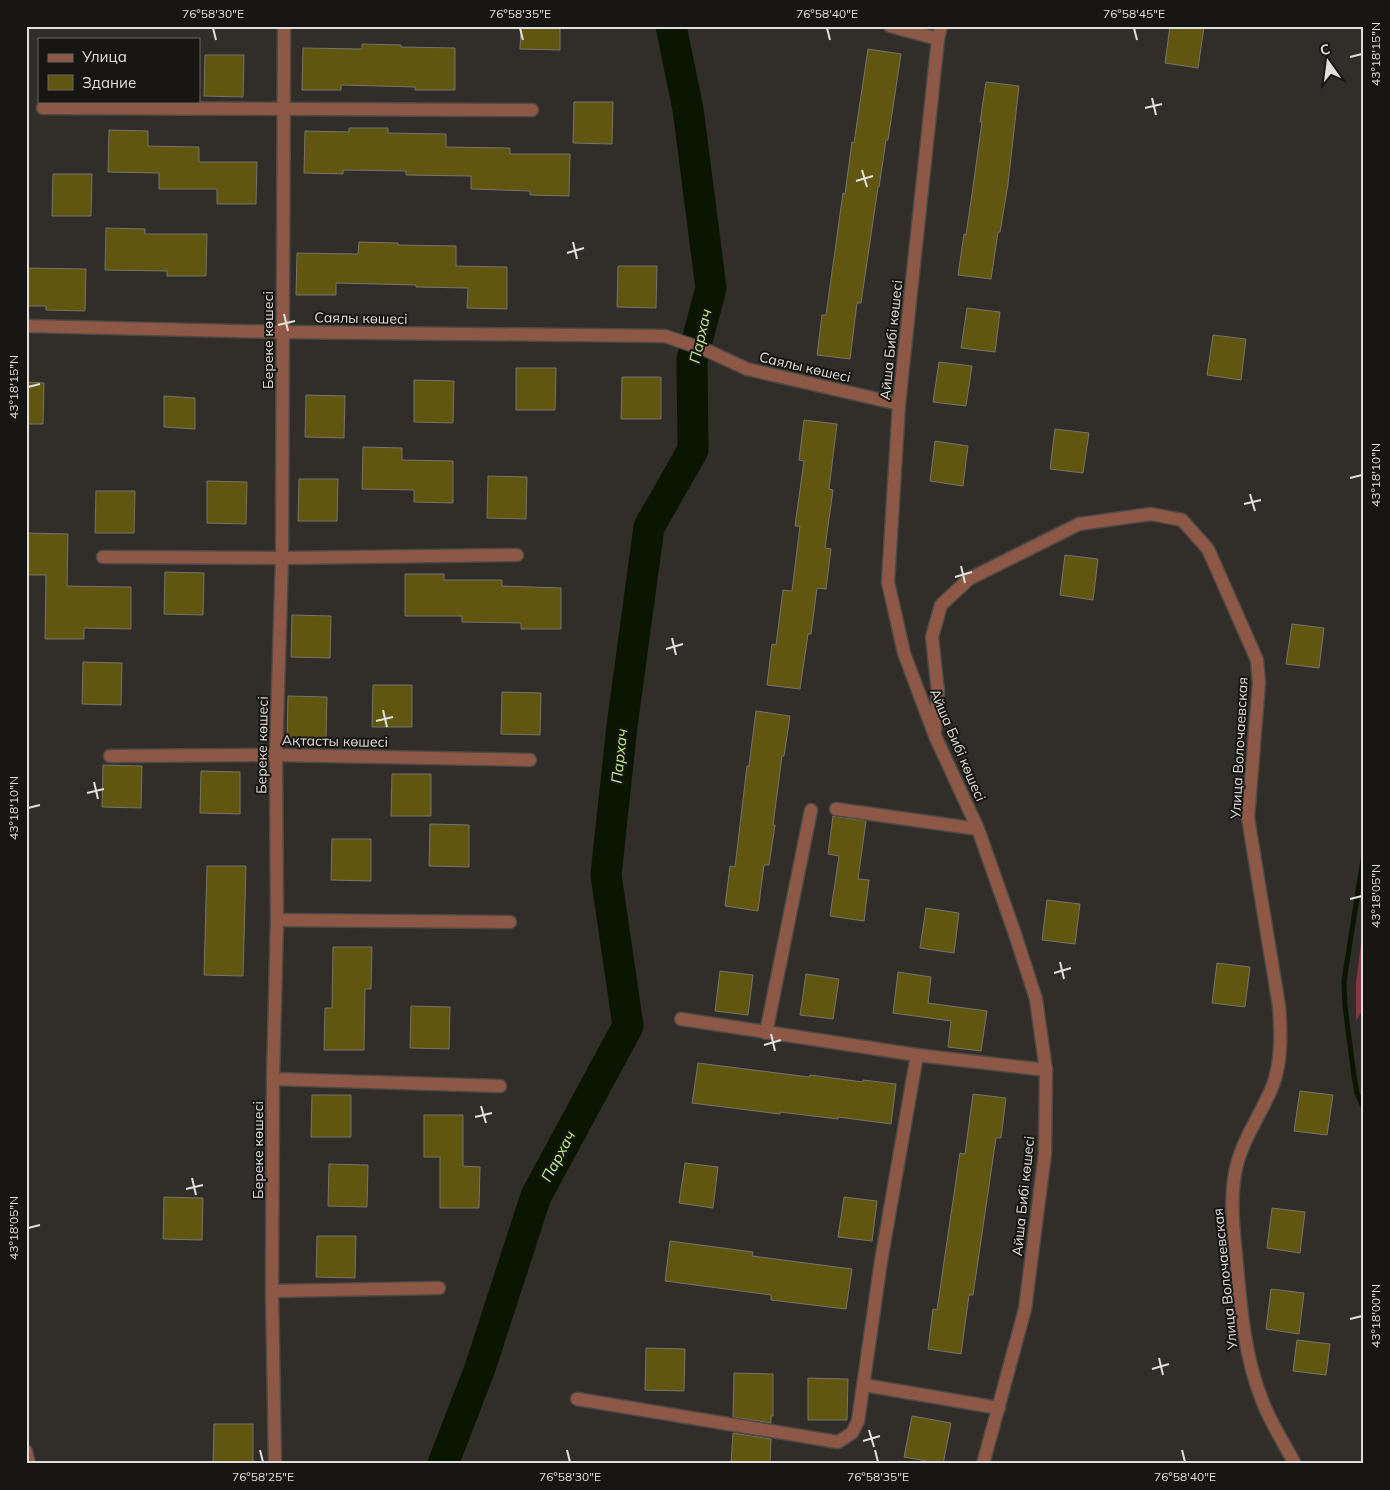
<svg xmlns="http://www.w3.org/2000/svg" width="1390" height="1490" font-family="Mulish,sans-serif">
<rect width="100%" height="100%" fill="#312d28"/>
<path fill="#833546" d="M 1364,920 L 1364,1008 L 1356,1021 L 1356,983 Z"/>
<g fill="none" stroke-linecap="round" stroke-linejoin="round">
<path stroke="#0b1602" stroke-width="5" d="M 1364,853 L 1344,981 L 1345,1006 L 1354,1076 L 1357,1093 L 1364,1109"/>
<path stroke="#0b1602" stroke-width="31" d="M 443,1464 L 480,1368 L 536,1196 L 628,1026 L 606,875 L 622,726 L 649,527 L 693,450 L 692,360 L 711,288 L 688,109 L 671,26"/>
</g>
<g fill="#615610" stroke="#75746d">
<path d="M 521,26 L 560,26 L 560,50 L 520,49 Z"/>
<path d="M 1170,26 L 1204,27 L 1198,68 L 1165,63 Z"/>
<path d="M 362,44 L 401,45 L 401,47 L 455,48 L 455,90 L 415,90 L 415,87 L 341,85 L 341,90 L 302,90 L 303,48 L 362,49 Z"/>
<path d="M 868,49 L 901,54 L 888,140 L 886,140 L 879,187 L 878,187 L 861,303 L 857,303 L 850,359 L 817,355 L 822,315 L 826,315 L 843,193 L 845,194 L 852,142 L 854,143 Z"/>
<path d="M 205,55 L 244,55 L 243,97 L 204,96 Z"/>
<path d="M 986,82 L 1019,86 L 1008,184 L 1000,232 L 998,232 L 991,279 L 958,275 L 964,234 L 966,235 L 973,187 L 982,122 L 980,122 Z"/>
<path d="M 574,102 L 613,102 L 612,144 L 573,143 Z"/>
<path d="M 349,128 L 388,128 L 388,133 L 446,134 L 446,147 L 510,148 L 510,154 L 570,154 L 569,196 L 530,195 L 530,191 L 471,189 L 471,176 L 406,175 L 406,171 L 343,170 L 343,174 L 304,173 L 305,131 L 349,132 Z"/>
<path d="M 109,130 L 148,131 L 148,146 L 199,147 L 199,162 L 257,162 L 256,204 L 217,204 L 217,189 L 159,189 L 159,173 L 108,172 Z"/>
<path d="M 53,174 L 92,174 L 91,216 L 52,216 Z"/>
<path d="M 106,228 L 145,229 L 145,234 L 207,234 L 206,276 L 167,276 L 167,271 L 105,270 Z"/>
<path d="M 359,242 L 398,243 L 398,245 L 456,246 L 456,266 L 507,267 L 507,309 L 467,308 L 468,288 L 416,287 L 416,285 L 336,283 L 336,295 L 296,295 L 297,253 L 358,254 Z"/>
<path d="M 618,266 L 657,266 L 656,308 L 617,307 Z"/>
<path d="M 26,268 L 86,269 L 85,311 L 46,310 L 46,306 L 26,306 Z"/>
<path d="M 967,308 L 1000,312 L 995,352 L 961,348 Z"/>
<path d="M 1213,335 L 1246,339 L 1241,380 L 1207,375 Z"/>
<path d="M 939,362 L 972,366 L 966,406 L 933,402 Z"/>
<path d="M 516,368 L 556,368 L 555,410 L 516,410 Z"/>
<path d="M 622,377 L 661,377 L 661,419 L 621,419 Z"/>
<path d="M 414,380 L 454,381 L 453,423 L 414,422 Z"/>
<path d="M 26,382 L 44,383 L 43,424 L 26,424 Z"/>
<path d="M 306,395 L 345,396 L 344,438 L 305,437 Z"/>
<path d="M 164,396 L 195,398 L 195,429 L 164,427 Z"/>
<path d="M 804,420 L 837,424 L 829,489 L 833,490 L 825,548 L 831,549 L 826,589 L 817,588 L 811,634 L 808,634 L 800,689 L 767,685 L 772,644 L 776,645 L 783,590 L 792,591 L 800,526 L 795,526 L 804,461 L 799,460 Z"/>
<path d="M 1055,429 L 1089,433 L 1083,473 L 1050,469 Z"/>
<path d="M 935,441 L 968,446 L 963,486 L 930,481 Z"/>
<path d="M 363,447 L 402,448 L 402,460 L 453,461 L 453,503 L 414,502 L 414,490 L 362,489 Z"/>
<path d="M 488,476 L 527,477 L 526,519 L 487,518 Z"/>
<path d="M 299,479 L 338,479 L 337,521 L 298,521 Z"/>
<path d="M 207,481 L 247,482 L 246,524 L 207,523 Z"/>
<path d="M 96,491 L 135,491 L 134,533 L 95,533 Z"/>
<path d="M 28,533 L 68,534 L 67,586 L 131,587 L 131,629 L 84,628 L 84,639 L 45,639 L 46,575 L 28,575 Z"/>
<path d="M 1065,555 L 1098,559 L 1093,600 L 1060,595 Z"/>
<path d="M 165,572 L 204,573 L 203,615 L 164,614 Z"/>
<path d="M 405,574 L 444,574 L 444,580 L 502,580 L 502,586 L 561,588 L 561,629 L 521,629 L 521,623 L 462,622 L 462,616 L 405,616 Z"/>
<path d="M 292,615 L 331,616 L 330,658 L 291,657 Z"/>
<path d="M 1292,624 L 1324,628 L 1319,668 L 1286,664 Z"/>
<path d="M 83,662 L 122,663 L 121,705 L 82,704 Z"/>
<path d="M 373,685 L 412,685 L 412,727 L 372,727 Z"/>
<path d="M 502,692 L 541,693 L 540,735 L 501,734 Z"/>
<path d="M 288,696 L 327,697 L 326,739 L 287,738 Z"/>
<path d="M 756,711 L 790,716 L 784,756 L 782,756 L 773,825 L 775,825 L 769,865 L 764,865 L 758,911 L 725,906 L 730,866 L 735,867 L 747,766 L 749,766 Z"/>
<path d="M 103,765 L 142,766 L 141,808 L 102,807 Z"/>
<path d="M 201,771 L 240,772 L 240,814 L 200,813 Z"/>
<path d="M 392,774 L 431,774 L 431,816 L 391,816 Z"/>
<path d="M 833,816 L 866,821 L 858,879 L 869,880 L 864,921 L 830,916 L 839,856 L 828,854 Z"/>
<path d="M 430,824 L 469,825 L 469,867 L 429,866 Z"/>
<path d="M 332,839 L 371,839 L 371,881 L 331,880 Z"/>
<path d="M 207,866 L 246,866 L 243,976 L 204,975 Z"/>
<path d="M 1047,900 L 1080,904 L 1075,944 L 1042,940 Z"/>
<path d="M 926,908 L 959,913 L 954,953 L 920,948 Z"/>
<path d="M 333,947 L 372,947 L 371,989 L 365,989 L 364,1050 L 324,1050 L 325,1008 L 332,1008 Z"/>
<path d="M 1217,963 L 1250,967 L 1245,1007 L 1212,1003 Z"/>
<path d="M 720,971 L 753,975 L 748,1015 L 715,1011 Z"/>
<path d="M 898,972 L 931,977 L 928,1003 L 987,1011 L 981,1051 L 948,1047 L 951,1021 L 893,1013 Z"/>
<path d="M 806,974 L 839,979 L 833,1019 L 800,1015 Z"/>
<path d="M 411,1006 L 450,1007 L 449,1049 L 410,1048 Z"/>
<path d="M 698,1063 L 809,1077 L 810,1075 L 863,1082 L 863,1080 L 896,1084 L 891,1124 L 838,1117 L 838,1119 L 780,1112 L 780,1114 L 692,1103 Z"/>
<path d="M 1300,1091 L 1333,1095 L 1327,1135 L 1294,1131 Z"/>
<path d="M 973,1094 L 1006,1098 L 1001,1138 L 996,1138 L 973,1295 L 969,1295 L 961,1354 L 928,1349 L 933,1309 L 937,1310 L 960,1153 L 965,1154 Z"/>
<path d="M 312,1095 L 351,1095 L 351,1137 L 311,1137 Z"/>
<path d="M 424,1115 L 463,1115 L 463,1166 L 480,1167 L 479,1208 L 440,1208 L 440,1157 L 424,1157 Z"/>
<path d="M 685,1163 L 718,1167 L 713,1208 L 679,1203 Z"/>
<path d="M 329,1164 L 368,1165 L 367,1207 L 328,1206 Z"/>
<path d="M 164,1197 L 203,1198 L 202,1240 L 163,1239 Z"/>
<path d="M 844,1197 L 877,1201 L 872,1241 L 838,1237 Z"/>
<path d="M 1272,1208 L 1305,1212 L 1300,1253 L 1267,1248 Z"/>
<path d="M 317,1236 L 356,1236 L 355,1278 L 316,1277 Z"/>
<path d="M 670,1241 L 753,1252 L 752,1256 L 852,1269 L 846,1309 L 771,1300 L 771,1295 L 665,1281 Z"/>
<path d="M 1271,1289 L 1304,1293 L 1299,1334 L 1266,1329 Z"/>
<path d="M 1297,1340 L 1330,1344 L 1326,1375 L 1293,1371 Z"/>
<path d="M 646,1348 L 685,1349 L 684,1391 L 645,1390 Z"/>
<path d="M 734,1373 L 773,1374 L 773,1416 L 771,1416 L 771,1423 L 733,1417 Z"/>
<path d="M 808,1378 L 848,1379 L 847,1420 L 808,1420 Z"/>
<path d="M 912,1416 L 951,1423 L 943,1464 L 904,1457 Z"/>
<path d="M 214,1424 L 253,1424 L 253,1464 L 213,1464 Z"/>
<path d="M 733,1433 L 771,1439 L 770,1464 L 731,1464 Z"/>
</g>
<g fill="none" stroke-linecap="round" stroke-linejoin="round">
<defs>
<g id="minor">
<path d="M 890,26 L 938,39"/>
<path d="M 941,26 L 938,39 L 899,404 L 888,582 L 904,653 L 935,736 L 978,829 L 1014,931 L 1036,999 L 1046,1070 L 1045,1153 L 1025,1309 L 983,1464"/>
<path d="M 43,108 L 532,110"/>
<path d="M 26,326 L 282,332 L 665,336 L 706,350 L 747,369 L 899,404"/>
<path d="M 103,557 L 282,558 L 517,555"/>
<path d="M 935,731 L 938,692 L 932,637 L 941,605 L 969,579 L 1079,524 L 1151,514 L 1182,520 L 1208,549 L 1257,660 L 1259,683 L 1248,818 L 1279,1006 C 1281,1033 1282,1059 1273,1085 C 1262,1113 1243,1138 1236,1168 C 1229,1201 1234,1233 1237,1266 C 1241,1311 1245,1358 1262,1400 C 1270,1422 1284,1443 1295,1464"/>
<path d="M 110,756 L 276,755 L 530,760"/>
<path d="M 836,809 L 978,829"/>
<path d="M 277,920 L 510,922"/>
<path d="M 681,1019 L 917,1055 L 1046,1070"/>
<path d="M 766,1033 L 811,810"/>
<path d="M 273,1079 L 500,1086"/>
<path d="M 272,1291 L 439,1288"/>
<path d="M 864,1385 L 999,1408"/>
<path d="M 577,1399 L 838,1442 L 852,1433 L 858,1421 L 881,1261 L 917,1055"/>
<path d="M 26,1451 L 29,1464"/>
<path d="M 275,1464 L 272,1291 L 273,1079 L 277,920 L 276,755 L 282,558 L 284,26"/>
</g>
</defs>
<use href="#minor" stroke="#4d4945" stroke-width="15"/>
<use href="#minor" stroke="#8d5846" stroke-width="12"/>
</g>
<path fill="none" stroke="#e1dedb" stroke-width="2" d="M 213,28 L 216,40M 520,28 L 523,40M 827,28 L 830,40M 1134,28 L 1137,40M 1350,57 L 1362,54M 1152,98 L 1156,115M 1145,108 L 1162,104M 862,170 L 867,187M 856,181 L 873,176M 573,242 L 577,259M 567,253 L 584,248M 284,314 L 288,331M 278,325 L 295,321M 28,387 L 40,384M 1350,478 L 1362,475M 1250,494 L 1255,511M 1244,504 L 1261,500M 961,566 L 965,583M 955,577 L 972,572M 672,638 L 676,655M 666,649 L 683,644M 383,710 L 387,727M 376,721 L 393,717M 94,782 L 98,799M 87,793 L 104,789M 28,808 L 40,805M 1350,899 L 1362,896M 1060,962 L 1064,979M 1054,973 L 1071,968M 771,1034 L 775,1051M 764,1045 L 781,1040M 481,1106 L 486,1123M 475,1117 L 492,1113M 192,1178 L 196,1195M 186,1189 L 203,1185M 28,1228 L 40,1225M 1350,1319 L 1362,1316M 1159,1358 L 1163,1375M 1152,1369 L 1169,1364M 869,1430 L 874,1447M 863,1441 L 880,1436M 260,1450 L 263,1462M 567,1450 L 570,1462M 875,1450 L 878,1462M 1182,1450 L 1185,1462"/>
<g text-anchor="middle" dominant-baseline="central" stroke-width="4" stroke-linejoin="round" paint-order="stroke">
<g font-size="14" fill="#e1dedb" stroke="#181613">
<text transform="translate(361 318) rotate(1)">Саялы көшесі</text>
<text transform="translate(268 340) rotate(-90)">Береке көшесі</text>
<text transform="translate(891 340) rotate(-84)">Айша Бибі көшесі</text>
<text transform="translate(805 367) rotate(13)">Саялы көшесі</text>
<text transform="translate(335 741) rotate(1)">Ақтасты көшесі</text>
<text transform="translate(262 745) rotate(-89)">Береке көшесі</text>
<text transform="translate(958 745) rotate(67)">Айша Бибі көшесі</text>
<text transform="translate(1239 748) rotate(-87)">Улица Волочаевская</text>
<text transform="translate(258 1150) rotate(-90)">Береке көшесі</text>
<text transform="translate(1023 1196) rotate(-84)">Айша Бибі көшесі</text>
<text transform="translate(1225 1279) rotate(-96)">Улица Волочаевская</text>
</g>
<g font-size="15" font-style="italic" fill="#bff18d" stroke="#181613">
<text transform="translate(700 336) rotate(-77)">Пархач</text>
<text transform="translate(619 756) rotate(-84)">Пархач</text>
<text transform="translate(558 1156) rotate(-62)">Пархач</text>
</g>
</g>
<rect width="1390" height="1490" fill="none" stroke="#181613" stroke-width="55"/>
<rect x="38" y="38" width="162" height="65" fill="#181613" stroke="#686663"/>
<rect x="48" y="54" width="25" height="8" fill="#8d5846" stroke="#686663"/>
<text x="82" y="62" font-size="15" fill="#e1dedb">Улица</text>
<rect x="48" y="75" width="25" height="15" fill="#615610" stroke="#686663"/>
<text x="82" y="88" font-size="15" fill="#e1dedb">Здание</text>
<g transform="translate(1328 62) rotate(346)" stroke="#181613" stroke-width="4" paint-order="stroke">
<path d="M0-4L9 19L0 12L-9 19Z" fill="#e1dedb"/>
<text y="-8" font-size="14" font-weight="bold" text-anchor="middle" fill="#e1dedb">С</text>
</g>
<rect x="28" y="28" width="1334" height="1434" fill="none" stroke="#e1dedb" stroke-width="2"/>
<g font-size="12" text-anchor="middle" fill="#e1dedb">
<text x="213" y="18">76°58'30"E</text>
<text x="520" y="18">76°58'35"E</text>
<text x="827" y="18">76°58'40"E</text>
<text x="1134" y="18">76°58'45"E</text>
<text transform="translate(1376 54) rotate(-90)" y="4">43°18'15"N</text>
<text transform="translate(14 387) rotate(-90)" y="4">43°18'15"N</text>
<text transform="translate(1376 475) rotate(-90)" y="4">43°18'10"N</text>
<text transform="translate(14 808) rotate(-90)" y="4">43°18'10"N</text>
<text transform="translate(1376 896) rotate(-90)" y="4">43°18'05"N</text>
<text transform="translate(14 1228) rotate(-90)" y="4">43°18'05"N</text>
<text transform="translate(1376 1316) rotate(-90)" y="4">43°18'00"N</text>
<text x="263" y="1481">76°58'25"E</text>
<text x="570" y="1481">76°58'30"E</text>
<text x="878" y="1481">76°58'35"E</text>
<text x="1185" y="1481">76°58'40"E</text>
</g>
</svg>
